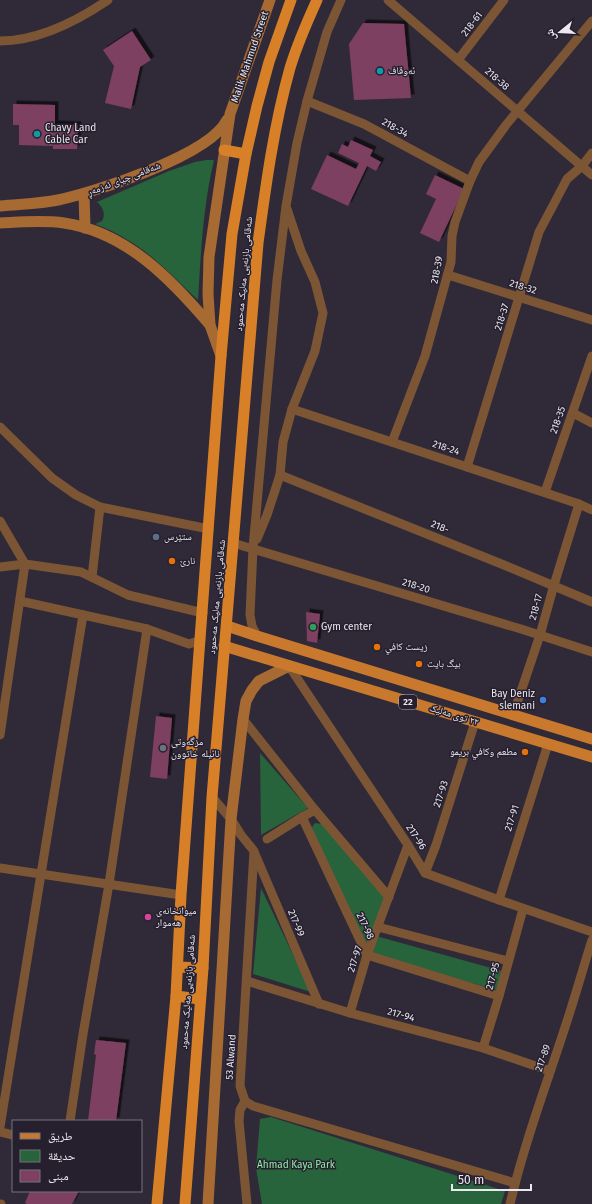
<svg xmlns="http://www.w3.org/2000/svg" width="592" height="1204" font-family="'Fira Sans','Noto Naskh Arabic',sans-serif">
<defs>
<filter id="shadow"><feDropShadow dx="3.5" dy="-3.5" stdDeviation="0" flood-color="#0009"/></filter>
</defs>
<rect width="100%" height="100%" fill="#302a38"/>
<g fill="#27633b">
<path d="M 206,160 L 214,160 C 203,206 201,252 198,300 C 175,279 153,254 126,239 C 117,233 106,228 95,224 L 102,221 C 106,214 103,207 97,202 L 169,171 L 195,162 Z"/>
<path d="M 260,753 L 308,808 L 261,835 L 261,834 Z"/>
<path d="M 315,823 L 322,824 L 386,897 L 367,947 L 314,835 L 312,827 Z"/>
<path d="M 261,888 L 311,992 L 253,974 Z"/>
<path d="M 376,936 L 502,971 L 497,990 L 371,955 Z"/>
<path d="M 271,1117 L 505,1191 L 501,1204 L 262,1204 L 256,1168 L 260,1119 Z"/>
</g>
<g fill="#7e3f60" filter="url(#shadow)">
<path d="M 363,23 L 404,24 L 411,98 L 354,100 L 349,44 Z"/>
<path d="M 132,31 L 151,60 L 140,67 L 131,109 L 105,103 L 114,66 L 103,50 Z"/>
<path d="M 13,104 L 55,105 L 55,124 L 78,125 L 77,149 L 53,149 L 53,146 L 19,145 L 19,125 L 13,125 Z"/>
<path d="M 351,140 L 373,150 L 370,156 L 381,162 L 376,171 L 367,166 L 348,206 L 311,189 L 327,155 L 356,169 L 359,163 L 338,153 L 342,144 L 348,147 Z"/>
<path d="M 435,175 L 464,189 L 439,242 L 420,233 L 436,199 L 426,194 Z"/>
<path d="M 306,612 L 320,614 L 317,643 L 307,641 Z"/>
<path d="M 156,716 L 172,718 L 167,779 L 150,777 Z"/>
<path d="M 96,1040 L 126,1043 L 116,1121 L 88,1121 L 96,1055 L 94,1054 Z"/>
<path d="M 30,1191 L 79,1191 L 72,1204 L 27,1204 L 25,1203 Z"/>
</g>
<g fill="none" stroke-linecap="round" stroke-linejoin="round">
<g stroke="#7c5534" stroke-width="9">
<path d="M 388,0 L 592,175"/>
<path d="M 0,41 C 39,41 77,21 108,0"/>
<path d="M 458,60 L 504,0"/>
<path d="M 307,101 L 364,124 L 470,181"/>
<path d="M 448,275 L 592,320"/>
<path d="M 292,409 L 579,504 L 592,510"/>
<path d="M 573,413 L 592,423"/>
<path d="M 0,427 L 52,478 L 76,495 L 100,507 L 209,529"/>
<path d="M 392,442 L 425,356 L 451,262 L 452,236 L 455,222 L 470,181 L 479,162 L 506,125 L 592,21"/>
<path d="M 467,467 L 539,232 L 567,179 L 582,166 L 592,153"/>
<path d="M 280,475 L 504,565 L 592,602"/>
<path d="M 545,492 L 592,356"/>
<path d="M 0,521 L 25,564 L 81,572 L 128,595 L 203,613"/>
<path d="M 257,539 L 267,515 L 280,475 L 283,442 L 292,409 L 315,351 L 323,313 L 315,282 L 301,251 L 287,209"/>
<path d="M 233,543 L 521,629 L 592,652"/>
<path d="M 0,567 L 25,564 L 0,735"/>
<path d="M 92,577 L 100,507"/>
<path d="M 20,601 L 147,629 L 189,644 L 201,640"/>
<path d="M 257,636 L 252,626 L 250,615 L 253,548 L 277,280 L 286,206 L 297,143 L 307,101 L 327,32 L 341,0"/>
<path d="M 289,666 L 408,845 L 425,873 L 499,900 L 592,932"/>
<path d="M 513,715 L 540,635 L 554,585 L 579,504"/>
<path d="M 243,719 L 315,810 L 389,897"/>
<path d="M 212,797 L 231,819 L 241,835 L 254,851 L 240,1086 L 245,1101 L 253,1106 L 515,1183"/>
<path d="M 315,810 L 302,817 L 367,955 L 499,996"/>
<path d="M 267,839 L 302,817"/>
<path d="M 255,854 L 319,1004"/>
<path d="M 0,868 L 181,895"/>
<path d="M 425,873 L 436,845 L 475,722"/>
<path d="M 499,900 L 548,744"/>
<path d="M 378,927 L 508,961"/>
<path d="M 247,981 L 350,1013 L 483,1048 L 550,1071"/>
<path d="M 350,1013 L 367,955 L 408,845"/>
<path d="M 483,1048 L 499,996 L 523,909"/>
<path d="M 245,1101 L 240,1110 L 239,1121 L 247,1204"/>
<path d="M 70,1121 L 83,1034 L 109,884 L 147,629"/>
<path d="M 0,1127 L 83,615"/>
<path d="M 0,1132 L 13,1135"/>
<path d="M 0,1204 L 1,1204"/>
<path d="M 510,1204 C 525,1140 549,1078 569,1015 C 577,990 584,965 592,940"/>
</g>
<g stroke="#a76a32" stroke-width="11">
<path d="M 84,194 L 85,228"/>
<path d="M 0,206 C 19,204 39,204 58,200 C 96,192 210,155 227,120"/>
<path d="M 0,223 C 21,222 43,220 64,223 C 126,232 171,279 210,325"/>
<path d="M 221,356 L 210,325 L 208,294 L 209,257 L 230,114 L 270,0"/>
<path d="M 208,1204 L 231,819 L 243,719 L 246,701 L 252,690 L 259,681 L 289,666"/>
</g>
<g stroke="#c9792d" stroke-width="11">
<path d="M 227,626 L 257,636 L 592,739"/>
<path d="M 224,646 L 592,757"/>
</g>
<g stroke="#d88028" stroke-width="11">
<path d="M 224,150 L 246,154"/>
<path d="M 178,967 L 203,968"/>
<path d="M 176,996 L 200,999"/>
<path d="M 157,1204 L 176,996 L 181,895 L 221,356 L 232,234 L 246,154 L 257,106 L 269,62 L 291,0"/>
<path d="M 185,1204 L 203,968 L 212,797 L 258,243 C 266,184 274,125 290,68 C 297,45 307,22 317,0"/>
</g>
</g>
<g fill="#0f9aa8" stroke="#26202e" stroke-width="1.5">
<circle cx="380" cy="71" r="4"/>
<circle cx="37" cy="134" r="4"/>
</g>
<circle fill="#5c6f8a" stroke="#26202e" stroke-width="1.5" cx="156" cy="537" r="4"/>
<g fill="#e8710a" stroke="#26202e" stroke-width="1.5">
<circle cx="172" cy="561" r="4"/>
<circle cx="377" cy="647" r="4"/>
<circle cx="419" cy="664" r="4"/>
<circle cx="525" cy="752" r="4"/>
</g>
<circle fill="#2e9e5b" stroke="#26202e" stroke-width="1.5" cx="313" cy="627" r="4"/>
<circle fill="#3f7fe0" stroke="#26202e" stroke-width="1.5" cx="543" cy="700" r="4"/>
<circle fill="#6b7280" stroke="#26202e" stroke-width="1.5" cx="163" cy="748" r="4"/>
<circle fill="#d1479c" stroke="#26202e" stroke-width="1.5" cx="148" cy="917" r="4"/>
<g text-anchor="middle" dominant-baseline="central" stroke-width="3" stroke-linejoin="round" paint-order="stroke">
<rect fill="#26202e" stroke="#b0acb6" stroke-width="1" x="399" y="695" width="18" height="14" rx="3"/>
<g font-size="9" font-weight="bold" fill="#ebe8f1">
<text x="408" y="702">22</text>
</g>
<g font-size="10" fill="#ebe8f1" stroke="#26202e">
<text transform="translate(472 24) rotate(-53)">218-61</text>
<text transform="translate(250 57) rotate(-71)">Malik Mahmud Street</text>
<text transform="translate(497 79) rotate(41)">218-38</text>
<text transform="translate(395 128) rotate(29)">218-34</text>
<text transform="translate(124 179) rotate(-21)">شەقامی چیای ئەزمەڕ</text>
<text transform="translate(437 270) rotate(-79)">218-39</text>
<text transform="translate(244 274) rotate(-85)">شەقامی بازنەیی مەلیک مەحمود</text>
<text transform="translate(523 287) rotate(17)">218-32</text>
<text transform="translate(502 317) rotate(-73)">218-37</text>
<text transform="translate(558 420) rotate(-71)">218-35</text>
<text transform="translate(446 448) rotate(18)">218-24</text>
<text transform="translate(440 527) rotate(22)">218-</text>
<text transform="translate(416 586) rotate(17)">218-20</text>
<text transform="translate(217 597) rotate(-85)">شەقامی بازنەیی مەلیک مەحمود</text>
<text transform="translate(536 607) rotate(-75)">218-17</text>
<text transform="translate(454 715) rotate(17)">٢٢ توی مەلیک</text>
<text transform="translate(441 794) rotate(-72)">217-93</text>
<text transform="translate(512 818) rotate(-72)">217-91</text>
<text transform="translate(416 837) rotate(57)">217-96</text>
<text transform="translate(296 923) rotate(67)">217-99</text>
<text transform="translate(365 926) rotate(65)">217-98</text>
<text transform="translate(355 959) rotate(-72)">217-97</text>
<text transform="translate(493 976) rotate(-75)">217-95</text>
<text transform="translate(188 992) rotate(-86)">شەقامی بازنەیی مەلیک مەحمود</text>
<text transform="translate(401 1015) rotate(15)">217-94</text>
<text transform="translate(231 1057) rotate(-86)">53 Alwand</text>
<text transform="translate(543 1058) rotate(-71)">217-89</text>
</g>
<g font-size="10" fill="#ebe8f1" stroke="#26202e" text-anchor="start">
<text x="388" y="71">ئەوقاف</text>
<text x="45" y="128">Chavy Land<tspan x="45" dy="12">Cable Car</tspan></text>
<text x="164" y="537">ستێرس</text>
<text x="180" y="561">نارێ</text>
<text x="321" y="627">Gym center</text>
<text x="385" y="647">زيست كافي</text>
<text x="427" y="664">بیگ بایت</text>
<text x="535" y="694" text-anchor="end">Bay Deniz<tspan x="535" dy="12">slemani</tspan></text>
<text x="171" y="742">مزگەوتی<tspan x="171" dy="12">نائیلە خاتوون</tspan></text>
<text x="517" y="752" text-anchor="end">مطعم وكافي بريمو</text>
<text x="156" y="911">میوانخانەی<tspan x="156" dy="12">هەموار</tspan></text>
</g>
<g font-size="10" fill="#91ecab" stroke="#26202e">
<text x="296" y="1165">Ahmad Kaya Park</text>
</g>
</g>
<rect x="12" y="1120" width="130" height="72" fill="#26202e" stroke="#75707c"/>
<rect x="20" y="1133" width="20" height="6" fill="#c9792d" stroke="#75707c"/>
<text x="48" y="1140" font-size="12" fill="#ebe8f1">طريق</text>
<rect x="20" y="1150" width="20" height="12" fill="#27633b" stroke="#75707c"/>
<text x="48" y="1160" font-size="12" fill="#ebe8f1">حديقة</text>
<rect x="20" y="1170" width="20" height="12" fill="#7e3f60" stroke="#75707c"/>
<text x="48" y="1180" font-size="12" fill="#ebe8f1">مبنى</text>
<g transform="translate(560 32) rotate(252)" stroke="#26202e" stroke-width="3" paint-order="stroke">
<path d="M0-3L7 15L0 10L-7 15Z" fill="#ebe8f1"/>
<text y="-6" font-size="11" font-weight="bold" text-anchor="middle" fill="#ebe8f1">ش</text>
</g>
<path d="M452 1184v6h79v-6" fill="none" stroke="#ebe8f1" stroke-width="2"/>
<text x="458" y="1184" font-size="12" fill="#ebe8f1" stroke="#26202e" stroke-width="3" paint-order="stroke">50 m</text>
</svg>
